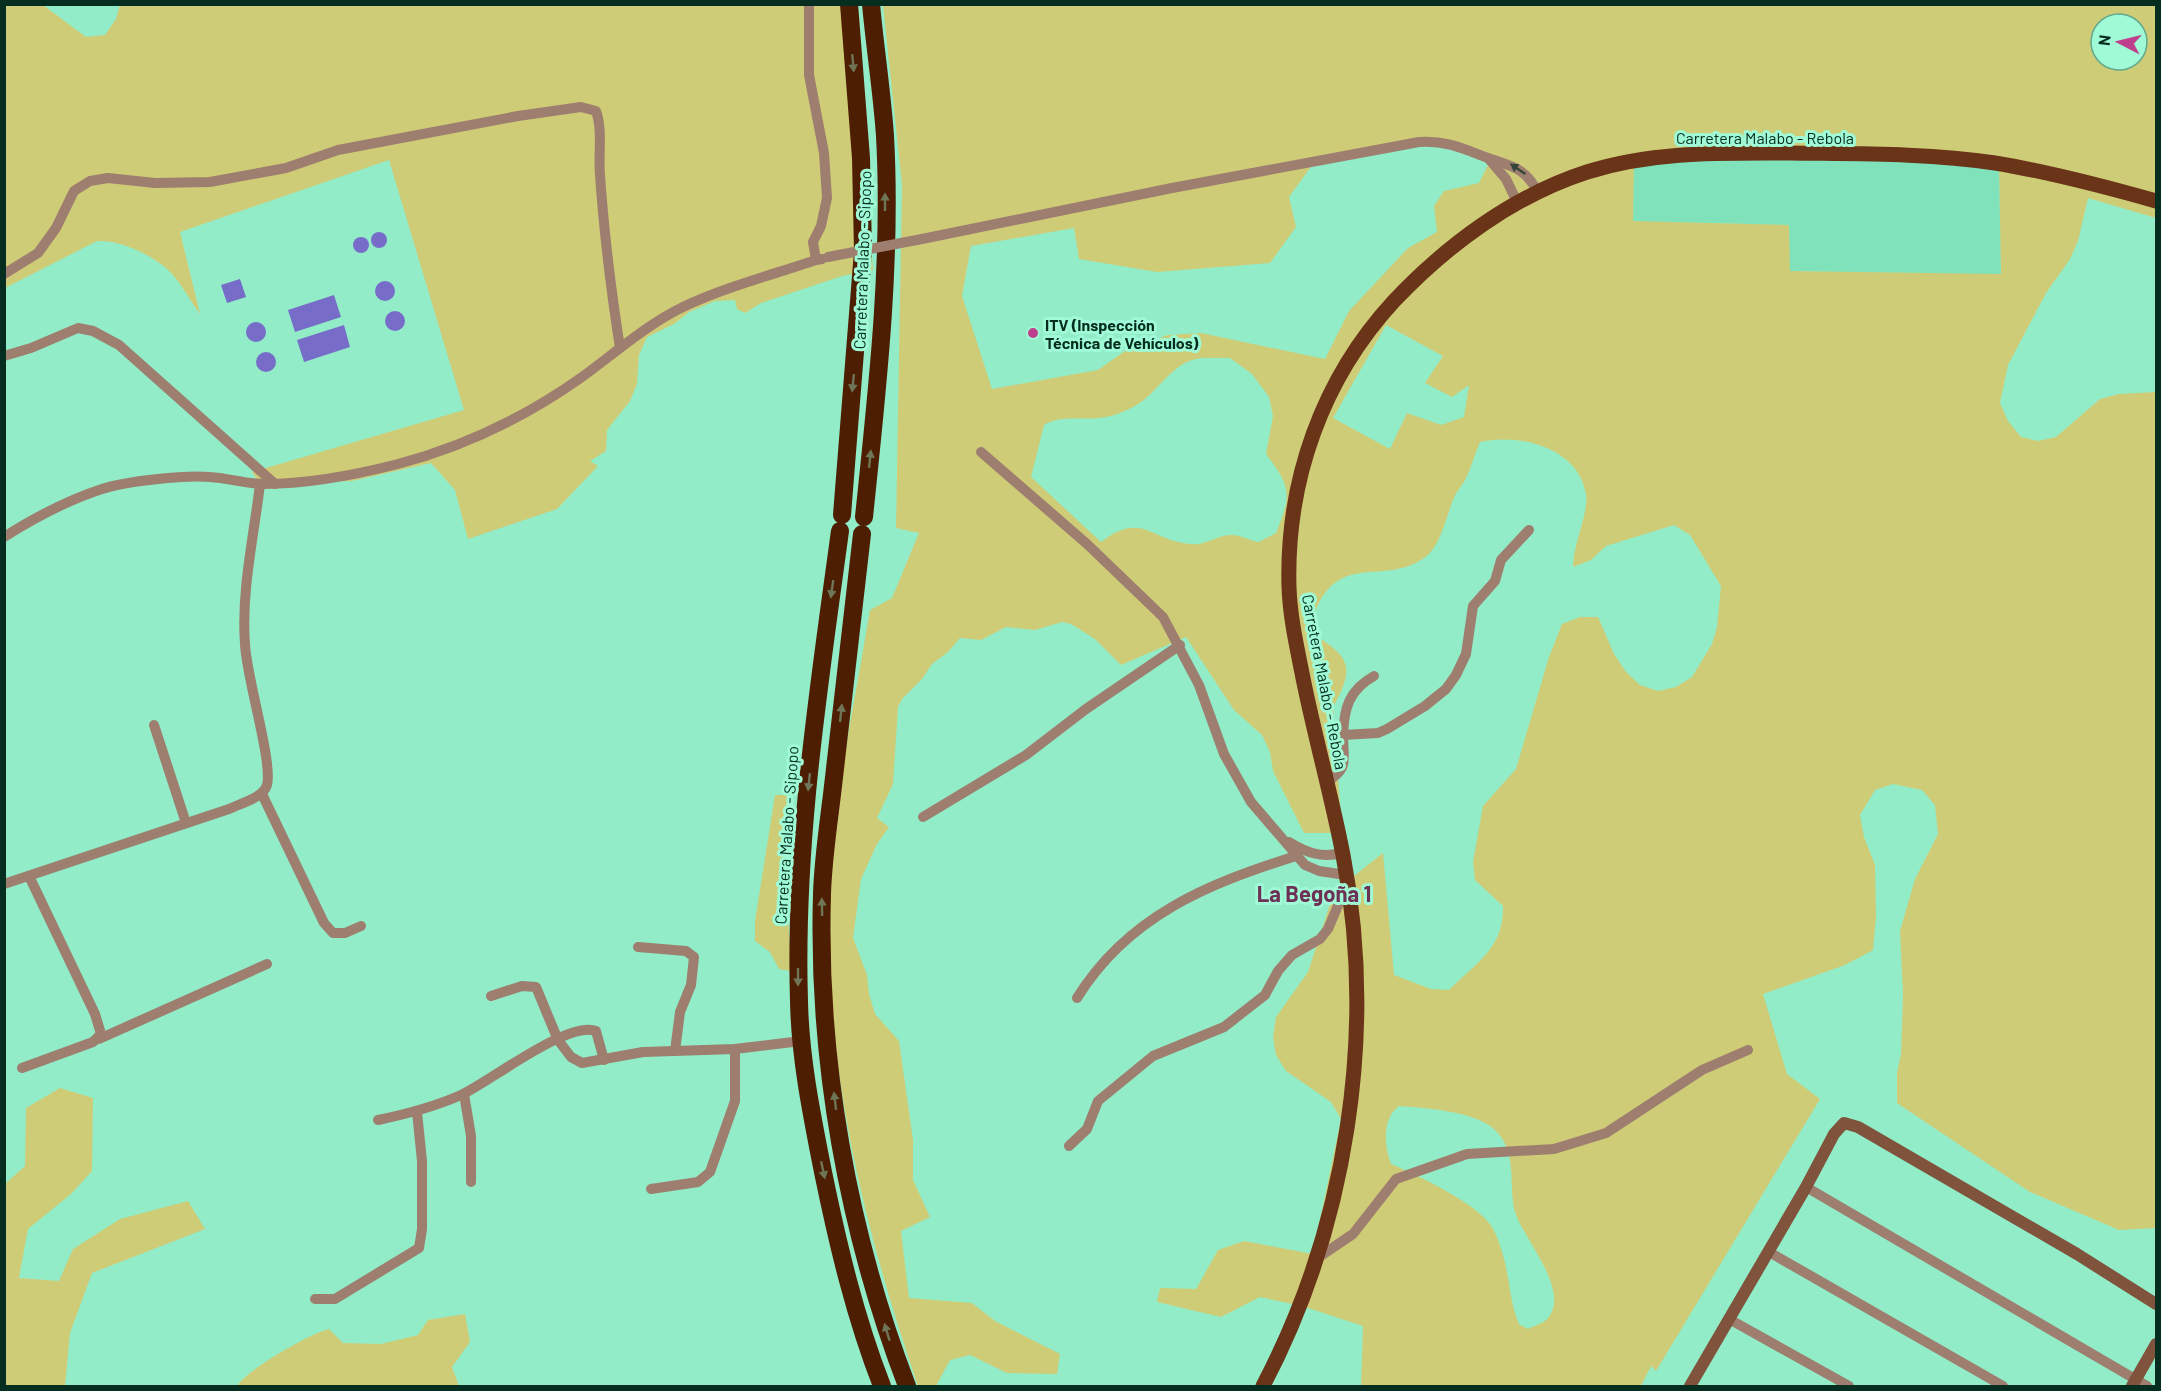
<svg xmlns="http://www.w3.org/2000/svg" width="2161" height="1391" font-family="Barlow,sans-serif">
<rect width="100%" height="100%" fill="#92ecc8"/>
<path fill="#7fe2bb" d="M 1720,151 L 1999,165 L 2001,275 L 1790,271 L 1789,225 L 1633,221 L 1634,159 Z"/>
<g fill="#cfcc78" fill-rule="evenodd">
<path d="M 120,4 L 853,5 L 873,270 L 842,276 L 761,303 L 745,313 L 737,309 L 735,300 L 715,301 L 689,312 L 674,324 L 647,337 L 639,355 L 637,384 L 630,401 L 607,430 L 606,451 L 590,461 L 598,466 L 557,509 L 468,539 L 455,490 L 431,463 L 352,481 L 260,484 L 252,472 L 464,410 L 389,160 L 180,232 L 200,314 C 189,299 179,279 166,268 C 148,253 120,240 97,241 L 5,288 L 5,5 L 43,5 L 86,37 L 105,35 L 116,19 Z"/>
<path d="M 883,5 L 2156,5 L 2156,218 L 2088,198 L 2078,241 L 2070,259 L 2046,293 L 2008,365 L 2000,403 L 2008,421 L 2021,437 L 2038,441 L 2056,437 L 2100,399 L 2119,394 L 2156,392 L 2156,1228 L 2119,1230 L 2030,1192 L 1897,1103 L 1897,1073 L 1901,1054 L 1903,994 L 1900,931 L 1915,879 L 1938,834 L 1935,805 L 1922,790 L 1893,784 L 1875,790 L 1860,815 L 1864,837 L 1875,865 L 1876,916 L 1873,950 L 1845,965 L 1763,994 L 1787,1074 L 1820,1099 L 1656,1371 L 1651,1366 L 1641,1386 L 1361,1386 L 1363,1326 L 1302,1306 L 1260,1297 L 1221,1317 L 1157,1302 L 1160,1288 L 1196,1289 L 1218,1250 L 1244,1241 L 1313,1254 L 1341,1119 L 1331,1102 L 1286,1071 L 1276,1055 L 1273,1037 L 1276,1017 L 1308,972 L 1334,892 L 1383,853 L 1394,975 L 1431,989 L 1449,990 C 1477,962 1504,948 1503,906 L 1475,880 L 1473,862 L 1483,806 L 1516,769 L 1549,657 L 1562,624 L 1580,617 L 1598,617 L 1614,654 L 1626,672 L 1640,685 L 1658,691 L 1676,687 L 1692,677 L 1712,644 L 1717,627 L 1721,586 L 1690,535 L 1674,525 L 1606,546 L 1591,560 L 1573,567 C 1573,544 1589,513 1586,494 C 1578,447 1519,433 1480,442 C 1475,454 1471,468 1465,480 C 1461,487 1456,492 1453,500 C 1447,515 1441,542 1429,554 C 1384,593 1332,540 1309,631 C 1347,656 1358,663 1333,707 L 1342,833 L 1304,833 L 1273,771 L 1270,752 L 1262,735 L 1234,710 L 1186,637 L 1121,665 L 1095,639 L 1071,624 L 1062,622 L 1035,630 L 1006,627 L 981,640 L 960,638 L 948,652 L 932,664 L 922,679 L 902,699 L 898,707 L 893,784 L 877,818 L 889,827 L 877,844 L 861,879 L 853,938 L 867,975 L 869,994 L 875,1014 L 899,1041 L 913,1140 L 913,1180 L 930,1217 L 901,1231 L 909,1298 L 972,1303 L 995,1321 L 1060,1354 L 1057,1374 L 1007,1373 L 970,1355 L 950,1360 L 936,1386 L 918,1386 C 869,1243 830,1091 829,939 C 827,828 852,718 870,610 L 892,598 L 919,533 L 896,528 L 902,185 ZM 2101,24 L 2137,24 L 2137,60 L 2101,60 ZM 1424,142 L 1491,159 L 1479,183 L 1444,191 L 1434,206 L 1437,232 L 1408,248 L 1349,311 L 1325,359 L 1201,333 L 1168,335 L 1128,349 L 1098,370 L 992,389 L 962,296 L 971,246 L 1074,228 L 1079,259 L 1157,272 L 1270,263 L 1296,227 L 1289,197 L 1313,164 ZM 1634,159 L 1942,160 L 1999,165 L 2001,274 L 1790,271 L 1789,225 L 1633,221 ZM 1386,325 L 1443,356 L 1425,383 L 1452,397 L 1469,385 L 1464,417 L 1441,425 L 1407,413 L 1390,449 L 1333,418 ZM 1203,358 L 1230,358 L 1252,374 L 1269,397 L 1273,416 L 1266,454 C 1291,487 1292,494 1276,533 L 1259,542 C 1250,541 1241,535 1232,535 C 1218,534 1206,546 1191,544 C 1151,541 1142,510 1101,542 L 1031,477 L 1044,425 C 1060,415 1080,420 1098,418 C 1110,417 1122,413 1133,407 C 1160,393 1171,360 1203,358 ZM 1399,1106 C 1426,1108 1475,1111 1495,1130 C 1517,1151 1509,1182 1514,1208 C 1519,1235 1572,1289 1548,1318 C 1544,1323 1534,1326 1528,1329 L 1519,1324 C 1509,1301 1510,1276 1502,1252 C 1500,1244 1496,1234 1492,1227 C 1477,1203 1417,1175 1391,1164 C 1384,1146 1382,1118 1399,1106 Z"/>
<path d="M 775,795 L 791,795 L 786,876 L 791,971 L 779,969 L 770,952 L 755,941 L 755,921 Z"/>
<path d="M 60,1088 L 93,1098 L 92,1171 L 71,1194 L 28,1229 L 19,1278 L 59,1281 L 73,1249 L 120,1219 L 188,1201 L 205,1229 L 92,1273 L 70,1333 L 65,1386 L 5,1386 L 5,1184 L 25,1166 L 26,1108 Z"/>
<path d="M 465,1314 L 470,1342 L 452,1367 L 459,1386 L 237,1386 C 248,1369 309,1334 329,1329 L 343,1343 L 381,1344 L 418,1335 L 428,1320 Z"/>
</g>
<g fill="#776dc8">
<circle cx="379" cy="240" r="8"/>
<circle cx="361" cy="245" r="8"/>
<path d="M 240,279 L 246,297 L 227,303 L 221,285 Z"/>
<circle cx="385" cy="291" r="10"/>
<path d="M 334,295 L 341,317 L 295,332 L 288,310 Z"/>
<circle cx="395" cy="321" r="10"/>
<circle cx="256" cy="332" r="10"/>
<path d="M 344,325 L 350,347 L 304,362 L 297,340 Z"/>
<circle cx="266" cy="362" r="10"/>
</g>
<g fill="none" stroke-linecap="round" stroke-linejoin="round">
<g stroke="#9e7e6f" stroke-width="10">
<path d="M 809,4 L 809,75 L 824,153 L 827,198 L 821,226 L 813,242 L 816,260 L 822,259"/>
<path d="M 1489,159 L 1506,179 L 1518,204"/>
<path d="M 922,239 L 1172,188 L 1419,142 C 1446,140 1464,149 1488,158 C 1513,167 1524,167 1538,192"/>
<path d="M 4,274 L 38,253 L 56,228 L 74,191 L 90,181 L 108,178 L 155,183 L 210,182 L 286,168 L 338,150 L 518,116 L 581,107 L 596,111 C 603,131 598,154 600,175 C 604,233 611,290 620,348"/>
<path d="M 4,356 L 31,348 L 78,328 L 93,331 L 119,345 L 275,484"/>
<path d="M 981,452 L 1087,544 L 1163,617 L 1199,685 L 1224,754 L 1251,802 L 1305,865 L 1319,871 L 1346,875"/>
<path d="M 4,537 C 34,518 68,500 102,489 C 127,481 184,475 210,477 C 228,478 246,484 264,484 C 309,484 355,475 398,464 C 463,447 527,416 582,377 C 615,353 646,325 683,307 C 725,287 772,275 816,260"/>
<path d="M 154,725 L 186,823"/>
<path d="M 1343,735 C 1344,708 1349,690 1374,676"/>
<path d="M 1325,783 C 1350,768 1343,761 1343,735 L 1378,733 L 1387,729 L 1425,706 L 1446,689 L 1456,675 L 1466,654 L 1473,606 L 1495,581 L 1501,560 L 1529,530"/>
<path d="M 262,794 L 324,923 L 333,933 L 345,933 L 361,926"/>
<path d="M 923,817 L 1026,755 L 1086,709 L 1180,645"/>
<path d="M 1289,842 C 1307,853 1321,858 1343,853"/>
<path d="M 4,884 L 229,809 C 241,803 263,798 267,785 C 273,762 246,676 245,644 C 241,591 254,536 260,484"/>
<path d="M 638,947 L 686,951 L 694,957 L 691,985 L 680,1012 L 675,1051"/>
<path d="M 491,996 L 522,986 L 536,987 L 558,1040 L 571,1057 L 582,1063 L 643,1052 L 735,1049 L 801,1041"/>
<path d="M 1077,998 C 1128,916 1207,884 1296,856"/>
<path d="M 99,1039 L 267,964"/>
<path d="M 22,1068 L 93,1042 L 101,1034 L 95,1014 L 29,876"/>
<path d="M 464,1094 L 471,1136 L 471,1182"/>
<path d="M 378,1120 C 407,1114 434,1107 461,1095 C 488,1083 568,1020 596,1031 L 604,1060"/>
<path d="M 1069,1146 L 1087,1129 L 1098,1101 L 1153,1056 L 1224,1027 L 1265,995 L 1278,971 L 1292,955 L 1320,939 L 1328,929 L 1347,884"/>
<path d="M 1806,1187 L 2147,1386"/>
<path d="M 651,1189 L 698,1182 L 710,1172 L 735,1101 L 735,1049"/>
<path d="M 1769,1252 L 2003,1386"/>
<path d="M 1316,1259 L 1353,1234 L 1396,1179 L 1467,1154 L 1554,1149 L 1606,1133 L 1702,1070 L 1748,1050"/>
<path d="M 315,1299 L 335,1299 L 419,1248 L 422,1229 L 422,1161 L 417,1112"/>
<path d="M 1729,1319 L 1849,1386"/>
</g>
<g stroke="#80533d" stroke-width="12">
<path d="M 1690,1386 L 1806,1187 L 1834,1134 L 1844,1123 L 1858,1127 L 2077,1254 L 2156,1304"/>
<path d="M 2132,1386 L 2156,1344"/>
</g>
<path stroke="#693418" stroke-width="15" d="M 1263,1386 C 1347,1226 1377,1032 1343,855 C 1332,798 1316,741 1304,683 C 1298,652 1290,619 1289,587 C 1286,481 1322,379 1394,301 C 1447,245 1513,196 1587,172 C 1653,151 1721,153 1790,153 C 1858,154 1927,153 1995,163 C 2050,172 2103,186 2156,201"/>
<g stroke="#4e1e03" stroke-width="18">
<path d="M 842,515 L 863,251 L 861,158 L 849,4"/>
<path d="M 864,517 C 877,392 892,262 885,136 C 882,92 875,48 871,4"/>
<path d="M 840,531 C 819,686 794,844 799,1001 C 800,1058 812,1116 823,1172 C 838,1245 855,1317 882,1386"/>
<path d="M 862,534 C 852,618 842,702 833,786 C 829,821 823,858 822,894 C 817,1060 848,1232 907,1386"/>
</g>
<path stroke="#9e7e6f" stroke-width="10" d="M 828,257 L 922,239"/>
</g>
<defs><path id="oneway-solid" d="M-6-.8H1V-3.2L6.5 0L1 3.2V.8H-6Z" transform="scale(1.5)"/></defs>
<g fill="#6e7657">
<use href="#oneway-solid" transform="translate(853 63) rotate(85)"/>
<use href="#oneway-solid" transform="translate(885 202) rotate(-90)"/>
<use href="#oneway-solid" transform="translate(853 383) rotate(96)"/>
<use href="#oneway-solid" transform="translate(870 459) rotate(-84)"/>
<use href="#oneway-solid" transform="translate(832 589) rotate(98)"/>
<use href="#oneway-solid" transform="translate(841 713) rotate(-84)"/>
<use href="#oneway-solid" transform="translate(809 782) rotate(96)"/>
<use href="#oneway-solid" transform="translate(822 907) rotate(-91)"/>
<use href="#oneway-solid" transform="translate(798 977) rotate(90)"/>
<use href="#oneway-solid" transform="translate(835 1101) rotate(-97)"/>
<use href="#oneway-solid" transform="translate(823 1170) rotate(78)"/>
<use href="#oneway-solid" transform="translate(887 1332) rotate(-107)"/>
</g>
<use fill="#334538" href="#oneway-solid" transform="translate(1518 169) rotate(-146)"/>
<circle fill="#be408d" stroke="#9ffad5" stroke-width="2" cx="1033" cy="333" r="6"/>
<g text-anchor="middle" dominant-baseline="central" stroke-width="6" stroke-linejoin="round" paint-order="stroke">
<g font-size="16" fill="#052d20" stroke="#9ffad5">
<text x="1765" y="137">Carretera Malabo - Rebola</text>
<text transform="translate(862 260) rotate(-88)">Carretera Malabo - Sipopo</text>
<text transform="translate(1325 682) rotate(79)">Carretera Malabo - Rebola</text>
<text transform="translate(786 835) rotate(-86)">Carretera Malabo - Sipopo</text>
</g>
<g font-size="16" font-weight="bold" fill="#052d20" stroke="#9ffad5" text-anchor="start">
<text x="1045" y="324">ITV (Inspección<tspan x="1045" dy="18">Técnica de Vehículos)</tspan></text>
</g>
<g font-size="22" font-weight="bold" fill="#6f3055" stroke="#9ffad5">
<text x="1314" y="893">La Begoña 1</text>
</g>
</g>
<rect width="2161" height="1391" fill="none" stroke="#052d20" stroke-width="12"/>
<g transform="translate(2119 42) rotate(277)"><circle r="28" fill="#9ffad5" stroke="#61a88d" stroke-width="1.5"/>
<path d="M0-4.5L10 22L0 15L-10 22Z" fill="#be408d"/>
<text y="-9" font-size="16" font-weight="bold" text-anchor="middle" fill="#052d20">N</text>
</g>
</svg>
